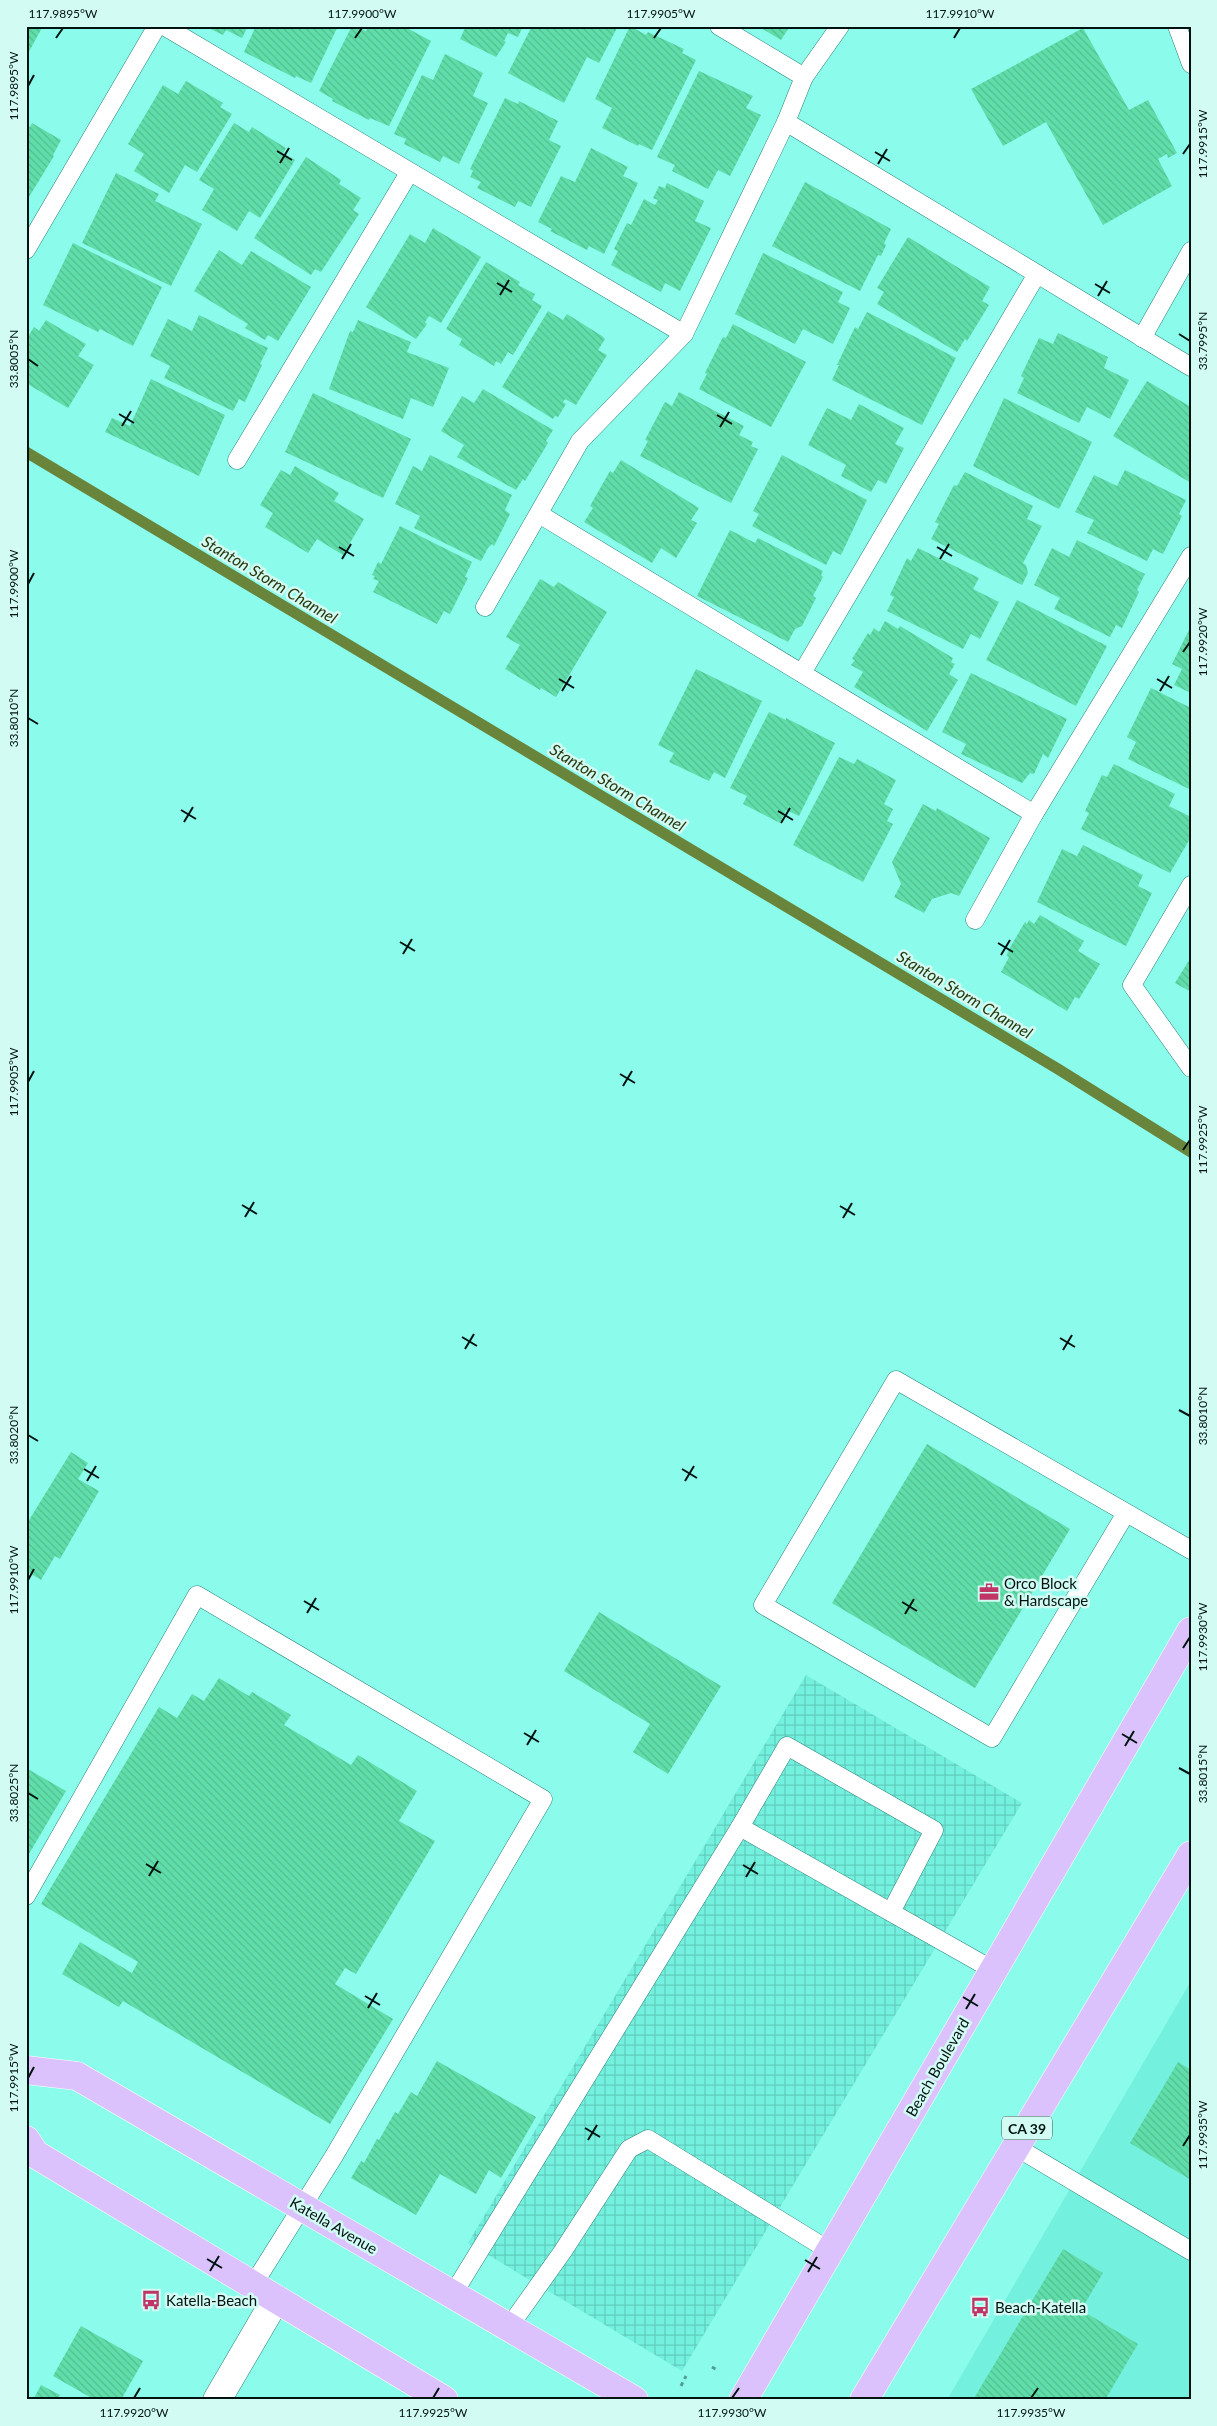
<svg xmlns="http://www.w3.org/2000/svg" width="1217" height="2426" font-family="Lato,sans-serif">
<defs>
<pattern id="industrial-grid" width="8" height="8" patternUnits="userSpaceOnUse" patternTransform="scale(1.25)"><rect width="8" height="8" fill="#73f0de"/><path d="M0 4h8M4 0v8" fill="none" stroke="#62cdbd"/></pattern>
<pattern id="building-back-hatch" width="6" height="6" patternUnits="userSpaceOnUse" patternTransform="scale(1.25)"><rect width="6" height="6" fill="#60deaa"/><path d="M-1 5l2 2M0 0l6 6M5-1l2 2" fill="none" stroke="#52be91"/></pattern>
</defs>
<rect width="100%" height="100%" fill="#8bfbeb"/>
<path fill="#73f0de" d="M 1191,1981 L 1191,2400 L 947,2400 Z"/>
<path fill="url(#industrial-grid)" d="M 806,1675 L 1022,1803 L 682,2371 L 468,2243 Z"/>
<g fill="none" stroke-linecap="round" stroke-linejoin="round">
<path stroke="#69843b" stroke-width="11" d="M 26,452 L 1058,1069 L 1191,1152"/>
</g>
<g fill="url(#building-back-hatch)">
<path d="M 26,26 L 43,26 L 26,57 Z"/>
<path d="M 204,26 L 248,26 L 242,38 L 226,30 L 223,35 Z"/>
<path d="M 256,26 L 338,26 L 311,83 L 296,76 L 295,78 L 244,52 Z"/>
<path d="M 352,26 L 366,31 L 369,26 L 403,26 L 431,41 L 389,126 L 370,118 L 369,120 L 332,101 L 333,99 L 319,91 Z"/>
<path d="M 466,26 L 523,26 L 518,37 L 508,33 L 504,41 L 506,42 L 496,57 L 460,39 Z"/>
<path d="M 532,26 L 618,26 L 599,63 L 587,57 L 564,103 L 508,73 Z"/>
<path d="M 630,26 L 646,35 L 648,32 L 684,49 L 682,53 L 696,60 L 652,150 L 639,144 L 638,146 L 602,128 L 612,108 L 595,99 Z"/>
<path d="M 758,26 L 790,26 L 781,40 Z"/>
<path d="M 1083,28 L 1129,110 L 1148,100 L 1177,153 L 1168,158 L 1167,154 L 1158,159 L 1172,186 L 1103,225 L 1046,122 L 1003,146 L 971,89 Z"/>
<path d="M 445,54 L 483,73 L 473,96 L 488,103 L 459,164 L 443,156 L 440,162 L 404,144 L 406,139 L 394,134 L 422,75 L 433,80 Z"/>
<path d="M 699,71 L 753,96 L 746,108 L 761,115 L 730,176 L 718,170 L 708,189 L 672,171 L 675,165 L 657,157 Z"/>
<path d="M 186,81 L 223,103 L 220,107 L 232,114 L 197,172 L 185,165 L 169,193 L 134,171 L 144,154 L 128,144 L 163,85 L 178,94 Z"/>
<path d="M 505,98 L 518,104 L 519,101 L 558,121 L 549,140 L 561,146 L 531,207 L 518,201 L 515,207 L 477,188 L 481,182 L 470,177 L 473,171 L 470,169 Z"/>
<path d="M 32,123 L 61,140 L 53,155 L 54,156 L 29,197 L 26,196 L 26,125 L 30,127 Z"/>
<path d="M 234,123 L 249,132 L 252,127 L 286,148 L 283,153 L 295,160 L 260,218 L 249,211 L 237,231 L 202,210 L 214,189 L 199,180 Z"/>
<path d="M 591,148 L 628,167 L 623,176 L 638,183 L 604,254 L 589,246 L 587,250 L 550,231 L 552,229 L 538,222 L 561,176 L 575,182 Z"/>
<path d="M 306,157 L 341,180 L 339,184 L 361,198 L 353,210 L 359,214 L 321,272 L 315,269 L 311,275 L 254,238 Z"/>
<path d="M 116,173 L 159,194 L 155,201 L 202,224 L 171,286 L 82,243 Z"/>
<path d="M 805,182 L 891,229 L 884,243 L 886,245 L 881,256 L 878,255 L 860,291 L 772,246 Z"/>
<path d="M 667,183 L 704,201 L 695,221 L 711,228 L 680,291 L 665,283 L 661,292 L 611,265 L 618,251 L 614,249 L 627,223 L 631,225 L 644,199 L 655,205 L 658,200 L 653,198 L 659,186 L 665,188 Z"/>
<path d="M 433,228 L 481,257 L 441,323 L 429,316 L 425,322 L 427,324 L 416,339 L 366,307 L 410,234 L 425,243 Z"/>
<path d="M 908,237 L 990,287 L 982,301 L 989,305 L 967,341 L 965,339 L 957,352 L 877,304 L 884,292 L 877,288 Z"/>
<path d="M 73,243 L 162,287 L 133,346 L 100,329 L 98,332 L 43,305 Z"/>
<path d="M 219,250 L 242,265 L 251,251 L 311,287 L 278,341 L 268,335 L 265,340 L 245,328 L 248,324 L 194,291 Z"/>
<path d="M 763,253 L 843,292 L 838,302 L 850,308 L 833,344 L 803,329 L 795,344 L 735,314 Z"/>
<path d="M 486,262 L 520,282 L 518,285 L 535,294 L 532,300 L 542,306 L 513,355 L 508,352 L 501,364 L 496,361 L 494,366 L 459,345 L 462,339 L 446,329 Z"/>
<path d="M 548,311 L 563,320 L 567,314 L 602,336 L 605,339 L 598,350 L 607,355 L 576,405 L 565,399 L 563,402 L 566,404 L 558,417 L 555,416 L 553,419 L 502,387 Z"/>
<path d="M 867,312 L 956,358 L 922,425 L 832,380 L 839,365 L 837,365 L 855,327 L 858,329 Z"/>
<path d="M 199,315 L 268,348 L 260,364 L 262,365 L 245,402 L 239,399 L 233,411 L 164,378 L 170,366 L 150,356 L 168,319 L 192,331 Z"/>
<path d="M 46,320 L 86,344 L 78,356 L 94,365 L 68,408 L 26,383 L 26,340 L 34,327 L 39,331 Z"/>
<path d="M 358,320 L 411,342 L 407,352 L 449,368 L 433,407 L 411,398 L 403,419 L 329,389 L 350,331 L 353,332 Z"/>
<path d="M 733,324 L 806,362 L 771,427 L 699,389 L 707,374 L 705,373 L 723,337 L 726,338 Z"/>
<path d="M 1058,333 L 1108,357 L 1104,368 L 1129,380 L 1110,419 L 1087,407 L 1079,423 L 1017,393 L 1024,378 L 1021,376 L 1039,338 L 1053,344 Z"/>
<path d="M 151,379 L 225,415 L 199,476 L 105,432 L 112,418 L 130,426 Z"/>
<path d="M 1147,381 L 1191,407 L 1191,483 L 1113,436 Z"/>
<path d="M 483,389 L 553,430 L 546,441 L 548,443 L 525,481 L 523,479 L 516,490 L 457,457 L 464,445 L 441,431 L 462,396 L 474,403 Z"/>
<path d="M 679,392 L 744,426 L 739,435 L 753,442 L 751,446 L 758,449 L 731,503 L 640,456 L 648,441 L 645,440 L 665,402 L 672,406 Z"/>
<path d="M 313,393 L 411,439 L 383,498 L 285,452 Z"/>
<path d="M 1004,398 L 1092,442 L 1059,509 L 973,466 Z"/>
<path d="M 859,404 L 904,428 L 895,444 L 904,448 L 886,484 L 878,480 L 871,492 L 841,476 L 846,465 L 808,445 L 827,408 L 851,420 Z"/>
<path d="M 430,455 L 512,495 L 505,510 L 510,514 L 494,546 L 492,544 L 488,548 L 481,561 L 414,528 L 420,516 L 395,504 L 413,466 L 422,471 Z"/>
<path d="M 782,455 L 867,500 L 841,555 L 833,551 L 826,565 L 752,526 L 759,514 L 753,511 Z"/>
<path d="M 621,460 L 699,508 L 691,520 L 697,523 L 676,558 L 661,548 L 652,563 L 584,522 L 593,508 L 590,506 L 610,471 L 613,473 Z"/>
<path d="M 295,466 L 339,493 L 334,501 L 364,519 L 343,555 L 317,539 L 308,553 L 265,527 L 273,513 L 260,505 L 281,470 L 290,475 Z"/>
<path d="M 1125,470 L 1186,500 L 1179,514 L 1182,516 L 1163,554 L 1153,549 L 1147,561 L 1087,533 L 1094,520 L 1075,512 L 1094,475 L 1117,486 Z"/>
<path d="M 965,472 L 1033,506 L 1027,519 L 1042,526 L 1023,563 L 1026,565 L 1028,573 L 1022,585 L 931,539 L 939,524 L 935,522 L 954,485 L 957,486 Z"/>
<path d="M 400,526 L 472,562 L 465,577 L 468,578 L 450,614 L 444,611 L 437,624 L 373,592 L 379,581 L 373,579 L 375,576 L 372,575 L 378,562 L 381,564 Z"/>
<path d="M 730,530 L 755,543 L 758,538 L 823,571 L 821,575 L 823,577 L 813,596 L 816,598 L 802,626 L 795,629 L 788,642 L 697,596 Z"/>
<path d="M 1077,540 L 1145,574 L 1137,590 L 1139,592 L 1122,628 L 1116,625 L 1110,637 L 1054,609 L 1060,598 L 1034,585 L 1052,548 L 1069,557 Z"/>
<path d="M 918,548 L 979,578 L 973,589 L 999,602 L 980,639 L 971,634 L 963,649 L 887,611 L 894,597 L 890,595 L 907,558 L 911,561 Z"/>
<path d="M 540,579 L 554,587 L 558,582 L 607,612 L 556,697 L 541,688 L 540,690 L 505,669 L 520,645 L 506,637 Z"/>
<path d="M 1017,600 L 1107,646 L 1076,706 L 986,660 Z"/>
<path d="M 885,621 L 898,629 L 900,626 L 953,658 L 951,662 L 955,664 L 949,674 L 958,680 L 927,731 L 854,687 L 863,672 L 851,665 L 855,660 L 852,659 L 868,633 L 870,635 L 874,628 L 879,632 Z"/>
<path d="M 1191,626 L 1191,693 L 1174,685 L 1182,669 L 1172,664 Z"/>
<path d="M 696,669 L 762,701 L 725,778 L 714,772 L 709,781 L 669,762 L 674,753 L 658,745 Z"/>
<path d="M 971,673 L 1067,719 L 1048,758 L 1043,754 L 1034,774 L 1030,773 L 1022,783 L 961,754 L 966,744 L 942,732 Z"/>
<path d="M 1151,688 L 1191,708 L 1191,790 L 1128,759 L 1136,742 L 1127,737 Z"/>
<path d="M 769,712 L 786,720 L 786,718 L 835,743 L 799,816 L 786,810 L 780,823 L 743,804 L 747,796 L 730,788 Z"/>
<path d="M 839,757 L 854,764 L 857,759 L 896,780 L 884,804 L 893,809 L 887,821 L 893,824 L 863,882 L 793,845 Z"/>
<path d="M 1114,764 L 1175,794 L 1169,806 L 1191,817 L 1191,837 L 1170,873 L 1081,829 L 1089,813 L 1085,811 L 1102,775 L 1107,777 Z"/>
<path d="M 923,804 L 936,811 L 937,808 L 990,838 L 959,896 L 951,893 L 932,899 L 924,913 L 894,897 L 901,884 L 892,862 Z"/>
<path d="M 1083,845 L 1143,875 L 1138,886 L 1152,893 L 1126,946 L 1037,902 L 1062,849 L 1077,856 Z"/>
<path d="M 1040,915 L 1084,941 L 1078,951 L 1100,964 L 1079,999 L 1075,997 L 1067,1011 L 1001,972 L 1009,957 L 1007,956 L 1008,951 L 1025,922 L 1027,924 L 1029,920 L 1034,924 Z"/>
<path d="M 1191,957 L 1191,992 L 1175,983 Z"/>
<path d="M 927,1444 L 1070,1529 L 975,1688 L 832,1603 Z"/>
<path d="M 71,1452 L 88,1463 L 78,1479 L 99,1491 L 60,1559 L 55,1556 L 41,1580 L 26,1571 L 26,1525 Z"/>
<path d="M 599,1612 L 721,1686 L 668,1774 L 633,1752 L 650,1724 L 564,1671 Z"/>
<path d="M 219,1678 L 249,1696 L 252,1692 L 291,1715 L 284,1725 L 351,1765 L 358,1755 L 417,1791 L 399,1821 L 435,1841 L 356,1974 L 345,1968 L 335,1984 L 393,2019 L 330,2124 L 123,2001 L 119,2007 L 62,1974 L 80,1942 L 132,1973 L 138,1962 L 41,1904 L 159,1707 L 177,1718 L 192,1694 L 204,1701 Z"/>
<path d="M 26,1768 L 66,1791 L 26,1859 Z"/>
<path d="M 437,2061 L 536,2117 L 501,2178 L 489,2170 L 476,2194 L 440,2174 L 416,2215 L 351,2178 L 361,2161 L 364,2163 L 377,2139 L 379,2140 L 395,2112 L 398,2114 L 411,2092 L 417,2096 Z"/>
<path d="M 1178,2062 L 1191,2070 L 1191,2180 L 1130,2143 Z"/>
<path d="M 1063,2249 L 1103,2273 L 1081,2310 L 1138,2344 L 1105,2400 L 973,2400 Z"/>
<path d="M 81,2326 L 143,2361 L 121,2400 L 95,2400 L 53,2376 Z"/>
<path d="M 41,2385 L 60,2395 L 57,2400 L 33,2400 Z"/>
</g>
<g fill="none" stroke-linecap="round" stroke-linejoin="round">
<defs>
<g id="lane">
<path d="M 164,26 L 684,334"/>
<path d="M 719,26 L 804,77"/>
<path d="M 1177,26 L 1191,64"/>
<path d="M 786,122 L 1191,367"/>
<path d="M 26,250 L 157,26"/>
<path d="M 1142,338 L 1191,251"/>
<path d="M 237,460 L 409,173"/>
<path d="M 539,514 L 1034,814"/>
<path d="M 485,607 L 580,441 L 684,334 L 786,122 L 804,77 L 840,26"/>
<path d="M 802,673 L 1037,274"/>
<path d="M 1191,885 L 1132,985 L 1191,1068"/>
<path d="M 975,920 L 1034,814 L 1191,556"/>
<path d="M 1126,1513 L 992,1738 L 763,1605 L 896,1380 L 1191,1550"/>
<path d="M 26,1896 L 197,1595 L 543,1799 L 334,2156 L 253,2285"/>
<path d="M 891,1912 L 934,1830 L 787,1746 L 740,1827 L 993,1970"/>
<path d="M 1016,2147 L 1191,2251"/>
<path d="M 453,2294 L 740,1827"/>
<path d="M 509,2327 L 563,2251 L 629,2149 L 648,2139 L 830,2251"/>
</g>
<path id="street" d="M 217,2400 L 276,2299"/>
<g id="primary">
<path d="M 26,2070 L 77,2076 L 634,2400"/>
<path d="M 26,2140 L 35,2154 L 444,2400"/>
<path d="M 743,2400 L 1191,1631"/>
<path d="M 864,2400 L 1191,1855"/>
</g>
</defs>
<use href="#lane" stroke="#2b857a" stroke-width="19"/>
<use href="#street" stroke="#2b857a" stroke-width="29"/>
<use href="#primary" stroke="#fff" stroke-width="29"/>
<g stroke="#539e93" stroke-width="3" stroke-dasharray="4 4" stroke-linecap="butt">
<path d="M 712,2367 L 719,2371"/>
<path d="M 681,2386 L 686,2376"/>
</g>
<use href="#lane" stroke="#fff" stroke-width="18"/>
<use href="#street" stroke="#fff" stroke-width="28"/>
<use href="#primary" stroke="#dcc2fd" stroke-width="28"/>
</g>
<path fill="none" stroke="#001310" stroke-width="2" d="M 56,38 L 63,28M 355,38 L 362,28M 654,38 L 661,28M 954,38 L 960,28M 28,86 L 34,75M 277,151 L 292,160M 875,152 L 890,161M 1183,154 L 1190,144M 280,163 L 289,148M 878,164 L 887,149M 497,283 L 512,292M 1095,284 L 1110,293M 500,295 L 509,280M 1098,296 L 1107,281M 1179,334 L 1190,341M 28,359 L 38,366M 119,414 L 134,423M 717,415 L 732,424M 122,426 L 131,411M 720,427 L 729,412M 339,547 L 354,556M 937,547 L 952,556M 342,559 L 351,544M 940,559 L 949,544M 28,584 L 34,573M 1183,652 L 1190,642M 559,679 L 574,688M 1157,679 L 1172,688M 562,691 L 571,676M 1160,691 L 1169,676M 28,718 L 38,724M 181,810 L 196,819M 778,811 L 793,820M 184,822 L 193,807M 781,823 L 790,808M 400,942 L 415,951M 998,943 L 1013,952M 403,954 L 412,939M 1001,955 L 1010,940M 620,1074 L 635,1083M 28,1082 L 34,1071M 623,1086 L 632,1071M 1183,1150 L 1190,1140M 242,1205 L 257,1214M 840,1206 L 855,1215M 245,1217 L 254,1202M 843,1218 L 852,1203M 462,1337 L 477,1346M 1060,1338 L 1075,1347M 465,1349 L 474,1334M 1063,1350 L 1072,1335M 1179,1410 L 1190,1416M 28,1435 L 38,1441M 84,1469 L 99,1478M 682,1469 L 697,1478M 87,1481 L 96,1466M 685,1481 L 694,1466M 28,1580 L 34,1569M 304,1601 L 319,1610M 902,1602 L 917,1611M 307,1613 L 316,1598M 905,1614 L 914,1599M 1183,1648 L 1190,1637M 524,1733 L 539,1742M 1122,1734 L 1137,1743M 527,1745 L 536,1730M 1125,1746 L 1134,1731M 1179,1768 L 1190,1774M 28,1793 L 38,1799M 146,1864 L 161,1873M 743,1865 L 758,1874M 149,1876 L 158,1861M 746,1877 L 755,1862M 365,1996 L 380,2005M 963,1997 L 978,2006M 368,2008 L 377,1993M 966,2009 L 975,1994M 28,2078 L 34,2067M 585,2128 L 600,2137M 588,2140 L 597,2125M 1183,2146 L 1190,2135M 207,2259 L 222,2268M 805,2260 L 820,2269M 210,2271 L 219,2256M 808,2272 L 817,2257M 134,2398 L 140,2388M 433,2398 L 439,2388M 732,2398 L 739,2388M 1031,2398 L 1038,2388"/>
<defs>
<symbol id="office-bare" viewBox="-9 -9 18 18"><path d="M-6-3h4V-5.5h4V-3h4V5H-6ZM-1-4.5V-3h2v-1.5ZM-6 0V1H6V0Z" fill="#c03466" stroke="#d2fbf4" stroke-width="2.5" paint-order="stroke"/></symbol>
<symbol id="bus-bare" viewBox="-9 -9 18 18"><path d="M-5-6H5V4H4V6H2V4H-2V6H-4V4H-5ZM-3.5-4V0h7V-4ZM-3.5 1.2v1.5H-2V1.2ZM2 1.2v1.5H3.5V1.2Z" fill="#c03466" stroke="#d2fbf4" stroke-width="2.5" paint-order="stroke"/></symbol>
</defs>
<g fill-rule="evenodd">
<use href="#office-bare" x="975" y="1578" width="28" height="28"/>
<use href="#bus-bare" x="137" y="2286" width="28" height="28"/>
<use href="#bus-bare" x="966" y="2293" width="28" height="28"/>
</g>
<g text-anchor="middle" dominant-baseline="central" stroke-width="5" stroke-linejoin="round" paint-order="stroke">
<rect fill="#d2fbf4" stroke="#3f5954" stroke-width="1" x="1002" y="2116.5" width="50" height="23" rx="4"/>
<g font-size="14" font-weight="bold" fill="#001310">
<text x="1027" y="2128">CA 39</text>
</g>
<g font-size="15" fill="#001310" stroke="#d2fbf4" text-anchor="start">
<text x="1004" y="1583">Orco Block<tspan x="1004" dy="17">&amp; Hardscape</tspan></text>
<text x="166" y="2300">Katella-Beach</text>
<text x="995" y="2307">Beach-Katella</text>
</g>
<g font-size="15" fill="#001310" stroke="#d2fbf4">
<text transform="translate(937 2067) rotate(-60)">Beach Boulevard</text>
<text transform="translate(334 2225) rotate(30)">Katella Avenue</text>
</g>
<g font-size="16" font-style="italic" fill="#2b370b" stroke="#d2fbf4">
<text transform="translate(270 579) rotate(31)">Stanton Storm Channel</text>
<text transform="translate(618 787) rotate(31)">Stanton Storm Channel</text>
<text transform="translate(965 994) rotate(31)">Stanton Storm Channel</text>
</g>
</g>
<rect width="1217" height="2426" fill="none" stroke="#d2fbf4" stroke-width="55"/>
<rect x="28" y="28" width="1162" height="2370" fill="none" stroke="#001310" stroke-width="2"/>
<g font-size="12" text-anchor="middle" fill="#001310">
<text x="63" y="18">117.9895°W</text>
<text x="362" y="18">117.9900°W</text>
<text x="661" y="18">117.9905°W</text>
<text x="960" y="18">117.9910°W</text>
<text transform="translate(14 86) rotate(-90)" y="4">117.9895°W</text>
<text transform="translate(1203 144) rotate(-90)" y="4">117.9915°W</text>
<text transform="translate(1203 341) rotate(-90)" y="4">33.7995°N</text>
<text transform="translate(14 359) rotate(-90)" y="4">33.8005°N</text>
<text transform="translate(14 584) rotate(-90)" y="4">117.9900°W</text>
<text transform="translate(1203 642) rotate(-90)" y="4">117.9920°W</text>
<text transform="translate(14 718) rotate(-90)" y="4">33.8010°N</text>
<text transform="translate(14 1082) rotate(-90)" y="4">117.9905°W</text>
<text transform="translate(1203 1140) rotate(-90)" y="4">117.9925°W</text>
<text transform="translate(1203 1416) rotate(-90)" y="4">33.8010°N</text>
<text transform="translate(14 1435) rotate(-90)" y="4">33.8020°N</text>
<text transform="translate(14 1580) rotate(-90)" y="4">117.9910°W</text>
<text transform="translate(1203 1637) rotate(-90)" y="4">117.9930°W</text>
<text transform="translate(1203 1774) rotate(-90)" y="4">33.8015°N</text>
<text transform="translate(14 1793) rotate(-90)" y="4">33.8025°N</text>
<text transform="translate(14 2078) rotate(-90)" y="4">117.9915°W</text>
<text transform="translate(1203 2135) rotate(-90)" y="4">117.9935°W</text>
<text x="134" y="2417">117.9920°W</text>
<text x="433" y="2417">117.9925°W</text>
<text x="732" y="2417">117.9930°W</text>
<text x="1031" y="2417">117.9935°W</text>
</g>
</svg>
